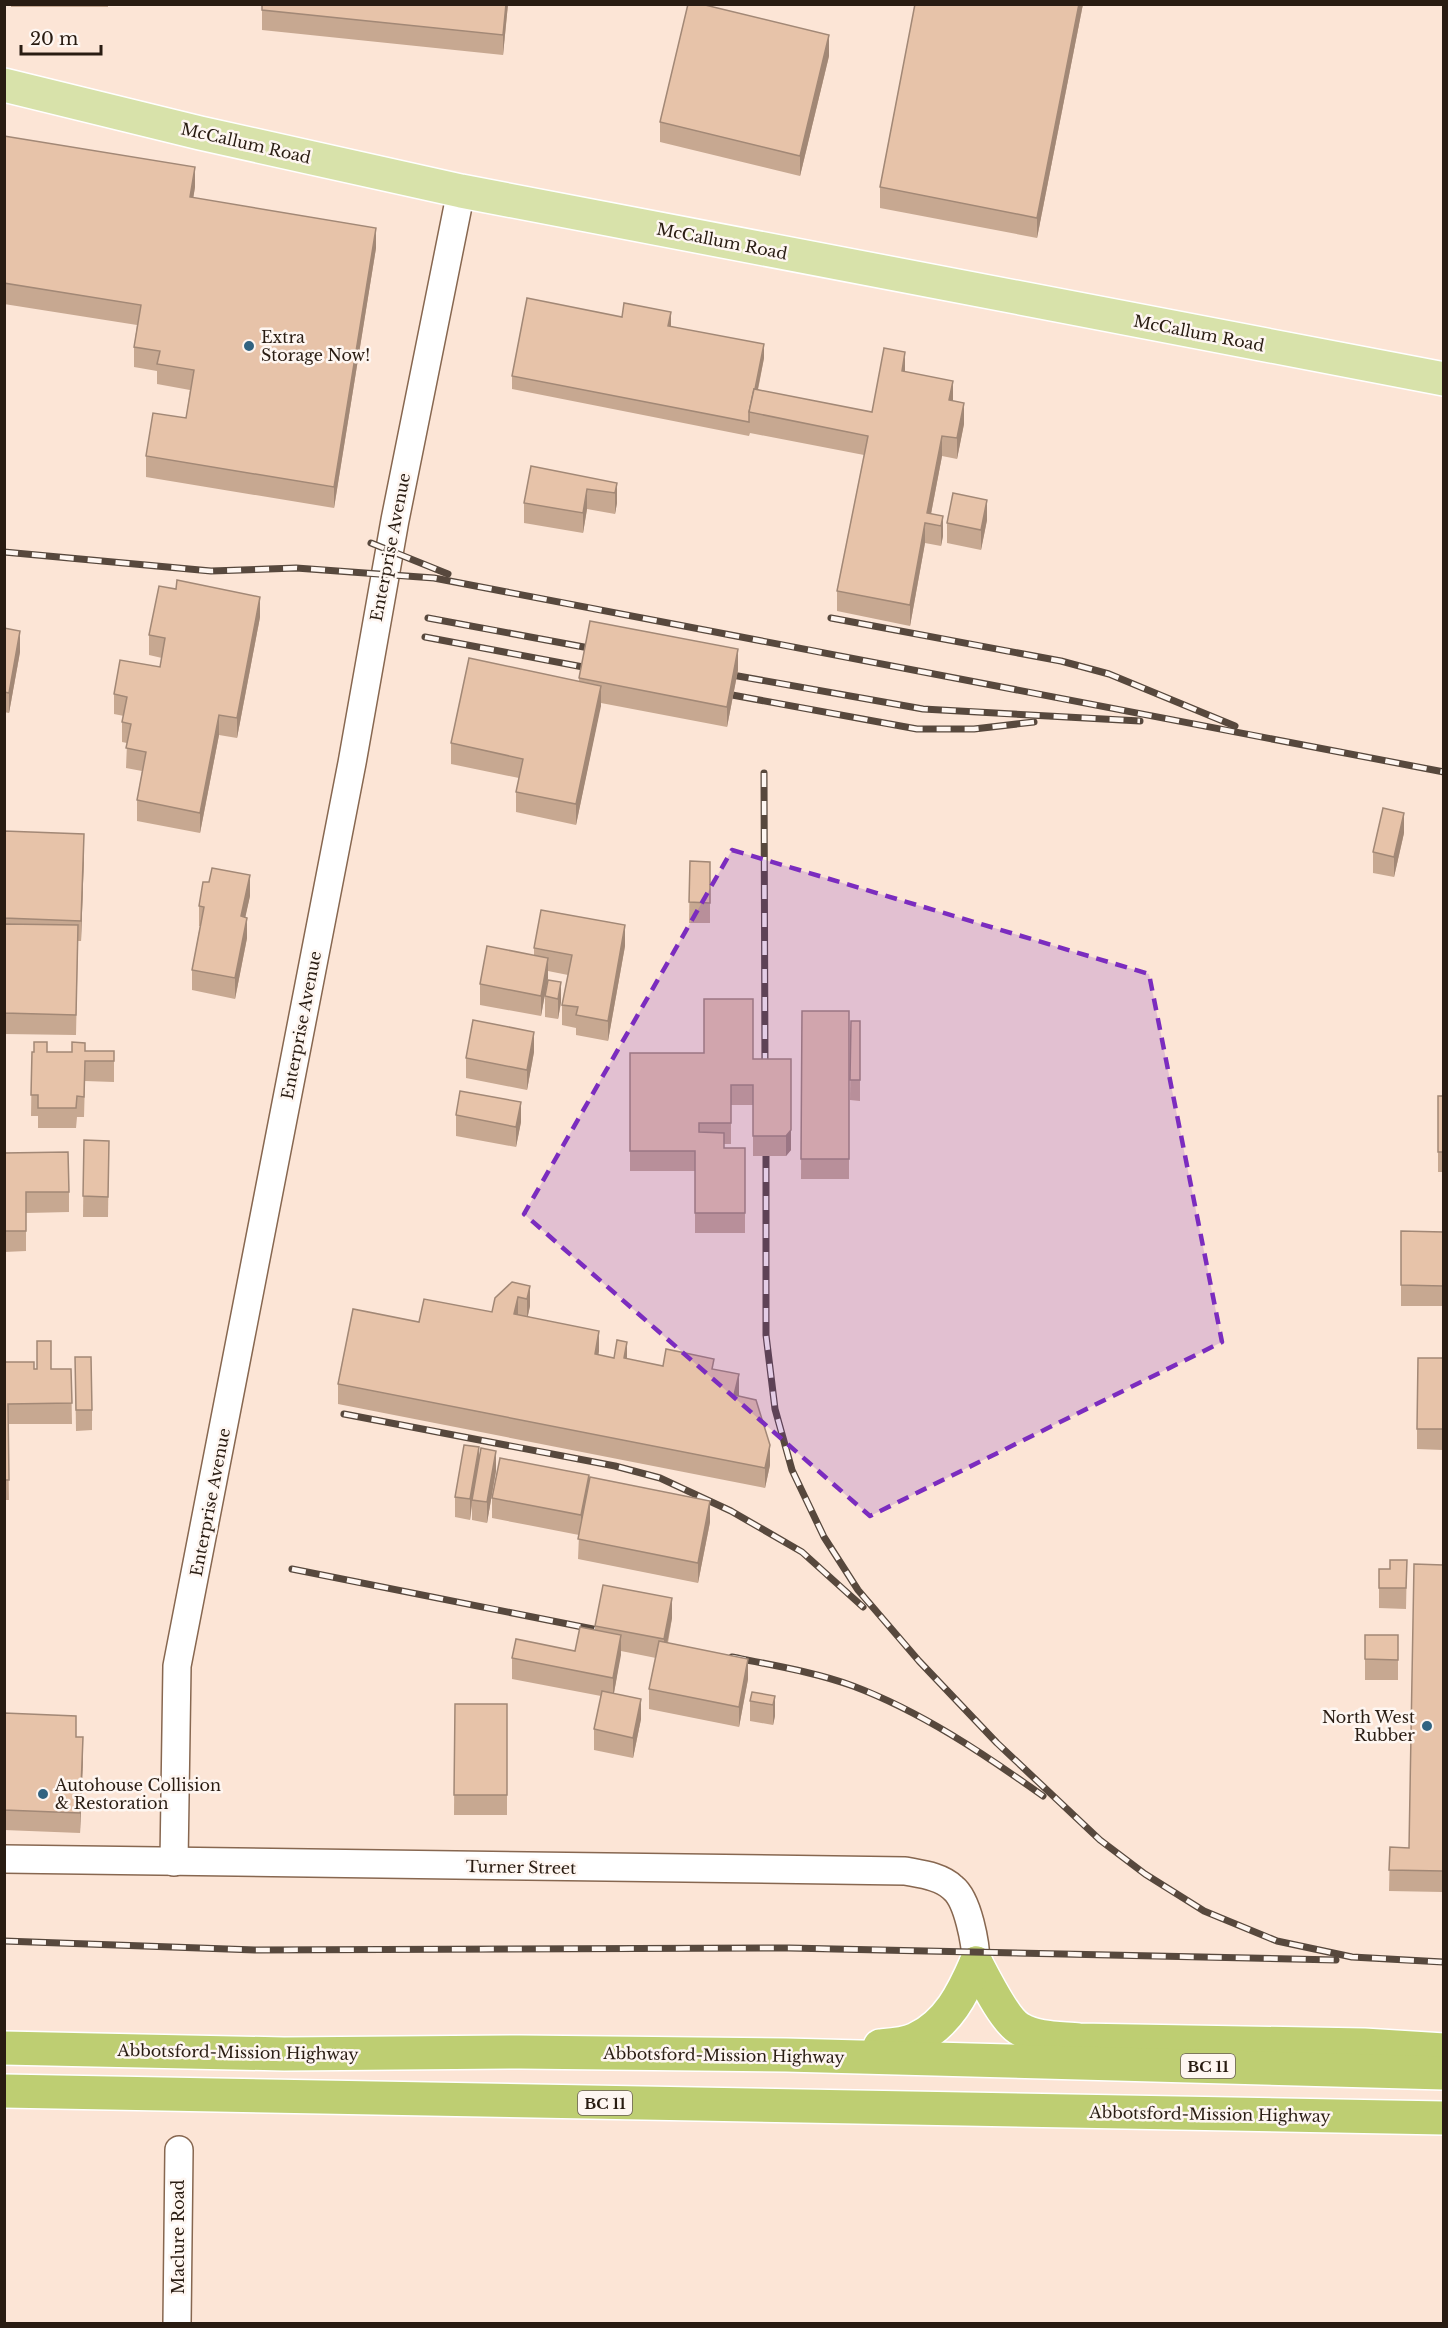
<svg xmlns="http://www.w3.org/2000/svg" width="1448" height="2328" font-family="'Libre Baskerville',serif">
<rect width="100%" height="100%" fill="#fce5d6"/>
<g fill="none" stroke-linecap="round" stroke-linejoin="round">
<defs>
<g id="minor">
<path d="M 4,1859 L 905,1871 C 920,1874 941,1876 953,1888 C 968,1900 976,1944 976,1963"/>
<path d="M 174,1862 L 177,1666 L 352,763 L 395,520 L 461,191"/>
<path d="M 177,2324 L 179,2150"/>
</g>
<path id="major" d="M 4,85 L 200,133 L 461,191 L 1444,379"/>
<g id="highway">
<path d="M 976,1963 C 984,1978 1005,2021 1020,2029 C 1037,2039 1059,2038 1079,2040 L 1364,2045 L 1444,2050"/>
<path d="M 880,2046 C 891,2045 906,2044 916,2039 C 948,2024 963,1993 976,1963"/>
<path d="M 4,2048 L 284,2054 L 520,2052 L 786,2055 L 1444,2073"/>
<path d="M 4,2091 L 1444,2118"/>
</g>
</defs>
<use href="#minor" stroke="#876750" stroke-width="30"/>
<use href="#major" stroke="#fff" stroke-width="36"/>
<use href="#highway" stroke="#fff" stroke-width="36"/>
<use href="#minor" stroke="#fff" stroke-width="27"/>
<use href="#major" stroke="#d8e2aa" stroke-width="33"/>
<use href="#highway" stroke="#bece72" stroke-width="33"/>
<defs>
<g id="rail">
<path d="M 371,543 L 448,574"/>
<path d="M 4,552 L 211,571 L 296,568 L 434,578 L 1444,772"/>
<path d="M 428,618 L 600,650"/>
<path d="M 831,618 L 1061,661 L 1109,674 L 1235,726"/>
<path d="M 425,637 L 599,670"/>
<path d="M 721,673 L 923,709 L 1140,721"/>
<path d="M 716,692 L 917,729 L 974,729 L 1034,722"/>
<path d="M 764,773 L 765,1074"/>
<path d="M 766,1140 L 766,1335 L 775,1409 L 792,1470 L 824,1537 L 858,1590 L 919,1661 L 997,1743 L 1100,1840 L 1145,1874 L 1204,1911 L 1277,1941 L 1352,1957 L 1443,1962"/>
<path d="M 344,1414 L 615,1466 L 660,1478 L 731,1511 L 802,1552 L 863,1607"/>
<path d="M 292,1569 L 608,1632"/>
<path d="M 732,1657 C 771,1665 815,1672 853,1686 C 922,1712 984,1754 1043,1796"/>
<path d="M 4,1941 L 255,1950 L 789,1948 L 1336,1960"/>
</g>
</defs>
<use href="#rail" stroke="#57483d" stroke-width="7"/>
<use href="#rail" stroke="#fef6f1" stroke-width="4.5" stroke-dasharray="14" stroke-linecap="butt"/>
</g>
<g fill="#c7a891">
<rect x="11" y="4" width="97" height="3"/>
<path d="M 262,4 L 508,4 L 503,55 L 262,30 Z"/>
<path d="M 915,4 L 1083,4 L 1037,238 L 880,208 L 880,187 Z"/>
<path d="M 829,56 L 800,176 L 660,142 L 660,122 Z"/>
<path d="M 4,136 L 195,187 L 193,198 L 376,248 L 334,508 L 146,477 L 146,456 L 186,418 L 190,390 L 157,384 L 157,371 L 134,367 L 134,347 L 137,325 L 4,304 Z"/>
<path d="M 671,326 L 764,358 L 758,390 L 872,412 L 905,371 L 953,401 L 964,424 L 957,459 L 942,456 L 931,514 L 943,516 L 943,536 L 941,546 L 925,543 L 910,626 L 837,611 L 837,591 L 864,455 L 750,433 L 749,436 L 512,389 L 512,376 Z"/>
<path d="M 617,483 L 617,503 L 615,514 L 587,509 L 583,533 L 524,523 L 524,503 Z"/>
<path d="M 987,520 L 981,550 L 947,543 L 947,523 Z"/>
<path d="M 260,617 L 237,738 L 219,735 L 200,833 L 137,821 L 137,800 L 142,771 L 126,768 L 127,743 L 122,742 L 122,722 L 124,716 L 114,714 L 114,694 L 160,667 L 162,658 L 149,655 L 149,635 Z"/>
<path d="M 4,628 L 20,652 L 9,713 L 4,712 Z"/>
<path d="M 738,670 L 727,727 L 601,703 L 576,825 L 516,812 L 516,792 L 519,778 L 451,764 L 451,743 L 579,681 L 579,678 Z"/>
<path d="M 4,831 L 84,854 L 81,941 L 78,941 L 76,1035 L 4,1034 Z"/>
<path d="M 1404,833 L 1394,877 L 1373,873 L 1373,852 Z"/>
<path d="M 690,861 L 710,862 L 710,923 L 689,923 Z"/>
<path d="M 250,896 L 245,917 L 247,938 L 235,999 L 192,990 L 192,970 L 200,926 L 199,926 L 199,906 Z"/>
<path d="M 625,946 L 608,1041 L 576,1035 L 576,1028 L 562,1025 L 562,1005 L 568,975 L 548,971 L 548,978 L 541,1016 L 480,1005 L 480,984 L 534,955 L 534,948 Z"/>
<path d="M 548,980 L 561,1002 L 558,1019 L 545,1017 L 545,996 Z"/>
<path d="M 802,1011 L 849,1011 L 849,1179 L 801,1179 Z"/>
<path d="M 851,1021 L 860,1021 L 860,1101 L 850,1100 Z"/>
<path d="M 85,1051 L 114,1051 L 114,1082 L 85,1081 L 84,1117 L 77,1117 L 76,1128 L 38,1128 L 38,1116 L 31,1116 L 32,1052 L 72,1052 Z"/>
<path d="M 534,1052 L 527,1090 L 466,1078 L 466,1058 Z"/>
<path d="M 630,1053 L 753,1059 L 791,1059 L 791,1150 L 786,1156 L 753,1156 L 753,1105 L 731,1105 L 731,1144 L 724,1144 L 724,1148 L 745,1148 L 745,1233 L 695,1233 L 695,1171 L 630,1171 Z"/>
<rect x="1438" y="1096" width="5" height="76"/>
<path d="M 456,1115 L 521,1122 L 516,1147 L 456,1136 Z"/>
<path d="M 84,1140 L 109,1141 L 108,1217 L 83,1217 Z"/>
<path d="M 4,1153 L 69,1192 L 69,1212 L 26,1213 L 26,1251 L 4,1252 Z"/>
<path d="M 1401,1231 L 1443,1232 L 1443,1306 L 1401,1306 Z"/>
<path d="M 530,1286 L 530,1306 L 528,1316 L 599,1351 L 598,1355 L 614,1358 L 627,1359 L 663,1366 L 714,1369 L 739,1396 L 770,1465 L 765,1488 L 338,1404 L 338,1384 L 419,1322 L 492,1312 Z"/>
<path d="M 75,1357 L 92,1410 L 92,1430 L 76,1431 Z"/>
<path d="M 1443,1358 L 1443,1450 L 1417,1449 L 1417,1429 Z"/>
<path d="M 4,1362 L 34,1369 L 71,1369 L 72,1424 L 8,1424 L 9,1500 L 4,1500 Z"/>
<path d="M 479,1464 L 496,1471 L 487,1523 L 472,1520 L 472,1506 L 470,1520 L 455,1517 L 455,1497 Z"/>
<path d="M 589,1482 L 710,1522 L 698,1583 L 578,1559 L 579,1535 L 492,1518 L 492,1498 Z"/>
<path d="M 1407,1560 L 1406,1609 L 1379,1608 L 1379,1569 L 1390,1569 Z"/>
<path d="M 1443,1565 L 1443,1892 L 1389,1891 L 1390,1847 L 1409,1848 Z"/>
<path d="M 672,1618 L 668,1643 L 748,1679 L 739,1727 L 649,1709 L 649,1689 L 656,1658 L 621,1651 L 614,1693 L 641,1719 L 633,1758 L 594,1750 L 594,1729 L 601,1696 L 512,1679 L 512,1658 L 575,1651 L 595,1630 L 595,1626 Z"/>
<rect x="1365" y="1635" width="33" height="45"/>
<path d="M 775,1696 L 775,1716 L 773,1725 L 750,1721 L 750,1701 Z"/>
<path d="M 455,1704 L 507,1704 L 507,1815 L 454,1815 Z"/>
<path d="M 4,1713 L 76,1737 L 83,1757 L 80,1833 L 4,1830 Z"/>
</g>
<g fill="#a28876">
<path d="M 506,4 L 508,4 L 503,55 L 503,35 Z"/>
<path d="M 1079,4 L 1083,4 L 1037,238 L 1037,218 Z"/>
<path d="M 829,35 L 829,56 L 800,176 L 800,156 Z"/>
<path d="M 195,167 L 195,187 L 190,218 L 190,197 Z"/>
<path d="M 376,228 L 376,248 L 334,508 L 334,487 Z"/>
<path d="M 671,312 L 671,326 L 668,326 Z"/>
<path d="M 764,344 L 764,358 L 753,413 L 751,413 Z"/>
<path d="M 905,352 L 905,372 L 902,371 Z"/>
<path d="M 953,381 L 953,401 L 949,400 Z"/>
<path d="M 964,403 L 964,424 L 957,459 L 957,438 Z"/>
<path d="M 942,436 L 942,456 L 929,524 L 927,513 Z"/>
<path d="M 617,483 L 617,503 L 615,514 L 615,493 Z"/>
<path d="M 587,489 L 587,509 L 583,533 L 583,513 Z"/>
<path d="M 987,500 L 987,520 L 981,550 L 981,530 Z"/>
<path d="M 943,516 L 943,536 L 941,546 L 941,526 Z"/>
<path d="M 925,523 L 925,543 L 910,626 L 910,605 Z"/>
<path d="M 260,597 L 260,617 L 237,738 L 237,718 Z"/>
<path d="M 20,631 L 20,652 L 9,713 L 9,693 Z"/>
<path d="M 738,649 L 738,670 L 727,727 L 727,707 Z"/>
<path d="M 601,686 L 601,706 L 576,825 L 576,804 Z"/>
<path d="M 219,715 L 219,735 L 200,833 L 200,813 Z"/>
<path d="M 5,735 L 5,755 L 4,759 L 4,739 Z"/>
<path d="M 1404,813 L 1404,833 L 1394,877 L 1394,857 Z"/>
<path d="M 84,834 L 84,854 L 81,941 L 81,921 Z"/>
<path d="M 250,875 L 250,896 L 241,937 L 241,916 Z"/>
<path d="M 247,918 L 247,938 L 235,999 L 235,978 Z"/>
<path d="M 625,925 L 625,946 L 608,1041 L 608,1021 Z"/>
<path d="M 548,958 L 548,978 L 541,1016 L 541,996 Z"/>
<path d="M 561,982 L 561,1002 L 558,1019 L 558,999 Z"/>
<path d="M 534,1032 L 534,1052 L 527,1090 L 527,1070 Z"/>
<path d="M 521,1102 L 521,1122 L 516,1147 L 516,1127 Z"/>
<path d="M 791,1130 L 791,1150 L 786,1156 L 786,1136 Z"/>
<path d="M 530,1286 L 530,1306 L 527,1319 L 527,1299 Z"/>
<path d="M 518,1297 L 518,1318 L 514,1314 Z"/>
<path d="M 599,1331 L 599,1351 L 595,1374 L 595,1354 Z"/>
<path d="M 627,1342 L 627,1362 L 624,1358 Z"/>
<path d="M 739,1374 L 739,1395 L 734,1416 L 734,1395 Z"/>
<path d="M 770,1445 L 770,1465 L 765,1488 L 765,1468 Z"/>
<path d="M 479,1447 L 479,1468 L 472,1500 L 470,1520 L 470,1499 Z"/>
<path d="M 496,1451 L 496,1471 L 487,1523 L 487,1502 Z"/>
<path d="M 589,1475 L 589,1495 L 581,1536 L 581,1515 Z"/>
<path d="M 710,1501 L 710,1522 L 698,1583 L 698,1563 Z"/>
<path d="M 672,1598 L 672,1618 L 664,1659 L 664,1639 Z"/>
<path d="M 621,1635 L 621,1655 L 613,1698 L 613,1678 Z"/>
<path d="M 748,1659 L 748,1679 L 739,1727 L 739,1707 Z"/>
<path d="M 775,1696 L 775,1716 L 773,1725 L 773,1705 Z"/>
<path d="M 641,1699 L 641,1719 L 633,1758 L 633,1738 Z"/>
<path d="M 83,1737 L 83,1757 L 80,1833 L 80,1813 Z"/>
</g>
<g fill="#e7c3a9" stroke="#a28876" stroke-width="1.5">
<path d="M 262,4 L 506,4 L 503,35 L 262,10 Z"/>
<path d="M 688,4 L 701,4 L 829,35 L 800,156 L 660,122 Z"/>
<path d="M 915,4 L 1079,4 L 1037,218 L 880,187 Z"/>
<path d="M 4,136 L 195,167 L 190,197 L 376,228 L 334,487 L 146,456 L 153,413 L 186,418 L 194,370 L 157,364 L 160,351 L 134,347 L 141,305 L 4,283 Z"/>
<path d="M 527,298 L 622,317 L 624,303 L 671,312 L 668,326 L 764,344 L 755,389 L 754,389 L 749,412 L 749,422 L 512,376 Z"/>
<path d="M 884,348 L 905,352 L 902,371 L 953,381 L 949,400 L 964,403 L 957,438 L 942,436 L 927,513 L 943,516 L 941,526 L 925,523 L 910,605 L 837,591 L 868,436 L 749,412 L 754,389 L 872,412 Z"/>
<path d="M 531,466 L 617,483 L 615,493 L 587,489 L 583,513 L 524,503 Z"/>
<path d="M 953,493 L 987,500 L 981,530 L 947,523 Z"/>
<path d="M 177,580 L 260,597 L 237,718 L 219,715 L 200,813 L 137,800 L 146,752 L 126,748 L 131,724 L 122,722 L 127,697 L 114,694 L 120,660 L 160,667 L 165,638 L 149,635 L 159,586 L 176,589 Z"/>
<path d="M 590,621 L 738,649 L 727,707 L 579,678 Z"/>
<path d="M 4,628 L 20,631 L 9,693 L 4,692 Z"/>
<path d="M 469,658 L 601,686 L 576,804 L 516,792 L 523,759 L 451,743 Z"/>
<path d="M 1383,808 L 1404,813 L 1394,857 L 1373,852 Z"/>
<path d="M 4,831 L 84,834 L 81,921 L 4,918 Z"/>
<path d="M 690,861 L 710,862 L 710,903 L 689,902 Z"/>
<path d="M 212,868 L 250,875 L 241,916 L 247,918 L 235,978 L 192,970 L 204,907 L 199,906 L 203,882 L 209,882 Z"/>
<path d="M 541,910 L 625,925 L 608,1021 L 576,1015 L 578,1007 L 562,1005 L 572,955 L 534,948 Z"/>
<path d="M 4,924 L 78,925 L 76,1015 L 4,1013 Z"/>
<path d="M 487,946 L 548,958 L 541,996 L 480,984 Z"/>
<path d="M 548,980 L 561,982 L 558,999 L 545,996 Z"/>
<path d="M 704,999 L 753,999 L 753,1059 L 791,1059 L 791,1130 L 786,1136 L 753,1136 L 753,1085 L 731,1085 L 731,1123 L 699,1123 L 699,1132 L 724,1133 L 724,1148 L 745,1148 L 745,1213 L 695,1213 L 695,1151 L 630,1151 L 630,1053 L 704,1053 Z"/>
<path d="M 802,1011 L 849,1011 L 849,1159 L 801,1159 Z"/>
<path d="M 473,1020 L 534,1032 L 527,1070 L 466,1058 Z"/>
<path d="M 851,1021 L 860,1021 L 860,1080 L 850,1080 Z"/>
<path d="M 34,1042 L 47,1042 L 47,1052 L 72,1052 L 72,1042 L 85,1043 L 85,1051 L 114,1051 L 114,1061 L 85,1061 L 84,1097 L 77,1096 L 76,1108 L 38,1108 L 38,1095 L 31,1095 L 32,1052 L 34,1052 Z"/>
<path d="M 460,1091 L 521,1102 L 516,1127 L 456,1115 Z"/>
<rect x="1438" y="1096" width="5" height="56"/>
<path d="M 84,1140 L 109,1141 L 108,1197 L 83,1196 Z"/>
<path d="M 68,1152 L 69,1192 L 26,1192 L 26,1231 L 4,1231 L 4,1153 Z"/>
<path d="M 1401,1231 L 1443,1232 L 1443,1286 L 1401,1285 Z"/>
<path d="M 512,1282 L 530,1286 L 527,1299 L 518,1297 L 514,1314 L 599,1331 L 595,1354 L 614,1358 L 617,1340 L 627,1342 L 624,1358 L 663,1366 L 666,1349 L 714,1359 L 712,1369 L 739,1374 L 734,1395 L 756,1400 L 770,1445 L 765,1468 L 338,1384 L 353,1309 L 419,1322 L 424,1299 L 492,1312 L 495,1298 Z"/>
<path d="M 37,1341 L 51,1341 L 51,1369 L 71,1369 L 72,1403 L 8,1404 L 9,1480 L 4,1480 L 4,1362 L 34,1362 L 34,1369 L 37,1369 Z"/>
<path d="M 75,1357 L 91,1357 L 92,1410 L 76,1410 Z"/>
<path d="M 1418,1358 L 1443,1358 L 1443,1429 L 1417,1429 Z"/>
<path d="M 464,1445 L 479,1447 L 470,1499 L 455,1497 Z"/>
<path d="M 481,1448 L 496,1451 L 487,1502 L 472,1500 Z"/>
<path d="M 500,1458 L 589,1475 L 581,1515 L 492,1498 Z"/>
<path d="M 590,1477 L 710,1501 L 698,1563 L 578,1539 Z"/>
<path d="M 1390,1560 L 1407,1560 L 1406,1588 L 1379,1588 L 1379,1569 L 1390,1569 Z"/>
<path d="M 1414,1564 L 1443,1565 L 1443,1871 L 1389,1870 L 1390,1847 L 1409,1848 Z"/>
<path d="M 603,1585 L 672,1598 L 664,1639 L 595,1626 Z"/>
<path d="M 580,1627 L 621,1635 L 613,1678 L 512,1658 L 516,1639 L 575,1651 Z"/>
<path d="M 1365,1635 L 1398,1635 L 1398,1660 L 1365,1659 Z"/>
<path d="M 659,1641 L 748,1659 L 739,1707 L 649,1689 Z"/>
<path d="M 602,1691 L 641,1699 L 633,1738 L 594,1729 Z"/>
<path d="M 752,1692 L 775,1696 L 773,1705 L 750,1701 Z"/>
<path d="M 455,1704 L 507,1704 L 507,1795 L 454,1795 Z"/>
<path d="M 4,1713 L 76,1716 L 76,1737 L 83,1737 L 80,1813 L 4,1810 Z"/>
</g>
<path fill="#7b2cbf" fill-opacity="0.2" stroke="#7b2cbf" stroke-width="4.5" stroke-dasharray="12 8" stroke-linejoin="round" d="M 732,850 L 1149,974 L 1222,1342 L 870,1516 L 524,1214 Z"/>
<g fill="#316381" stroke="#fef6f1" stroke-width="2">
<circle cx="249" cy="346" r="6"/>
<circle cx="1427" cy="1726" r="6"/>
<circle cx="43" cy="1794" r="6"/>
</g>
<g text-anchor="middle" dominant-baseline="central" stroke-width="5" stroke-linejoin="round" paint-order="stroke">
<g fill="#fef6f1" stroke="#695d55" stroke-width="1.5">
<rect x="1181" y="2054" width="54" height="24" rx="4.5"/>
<rect x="578" y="2091" width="54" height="24" rx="4.5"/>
</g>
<g font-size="15" font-weight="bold" fill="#291c12">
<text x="1208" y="2066">BC 11</text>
<text x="605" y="2103">BC 11</text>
</g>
<g font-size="16" fill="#291c12" stroke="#fef6f1">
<text transform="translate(246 143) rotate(13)">McCallum Road</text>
<text transform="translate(722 241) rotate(11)">McCallum Road</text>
<text transform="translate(1199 333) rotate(11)">McCallum Road</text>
<text transform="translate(390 547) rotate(-79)">Enterprise Avenue</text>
<text transform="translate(301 1025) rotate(-79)">Enterprise Avenue</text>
<text transform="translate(210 1502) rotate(-79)">Enterprise Avenue</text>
<text transform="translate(521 1867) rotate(1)">Turner Street</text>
<text transform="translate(238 2052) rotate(1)">Abbotsford-Mission Highway</text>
<text transform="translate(724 2055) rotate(1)">Abbotsford-Mission Highway</text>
<text transform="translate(1210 2114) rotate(1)">Abbotsford-Mission Highway</text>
<text transform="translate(178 2237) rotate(-90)">Maclure Road</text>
</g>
<g font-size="16" fill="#291c12" stroke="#fef6f1" text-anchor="start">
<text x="261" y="337">Extra<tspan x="261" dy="18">Storage Now!</tspan></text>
<text x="1415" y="1717" text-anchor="end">North West<tspan x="1415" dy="18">Rubber</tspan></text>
<text x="55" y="1785">Autohouse Collision<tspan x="55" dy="18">&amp; Restoration</tspan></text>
</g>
</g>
<rect width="1448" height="2328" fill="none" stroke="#291c12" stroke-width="12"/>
<path d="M21 45v9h80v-9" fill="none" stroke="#291c12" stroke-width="3"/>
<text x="30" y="45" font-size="18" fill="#291c12" stroke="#fef6f1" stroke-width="4.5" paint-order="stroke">20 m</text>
</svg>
